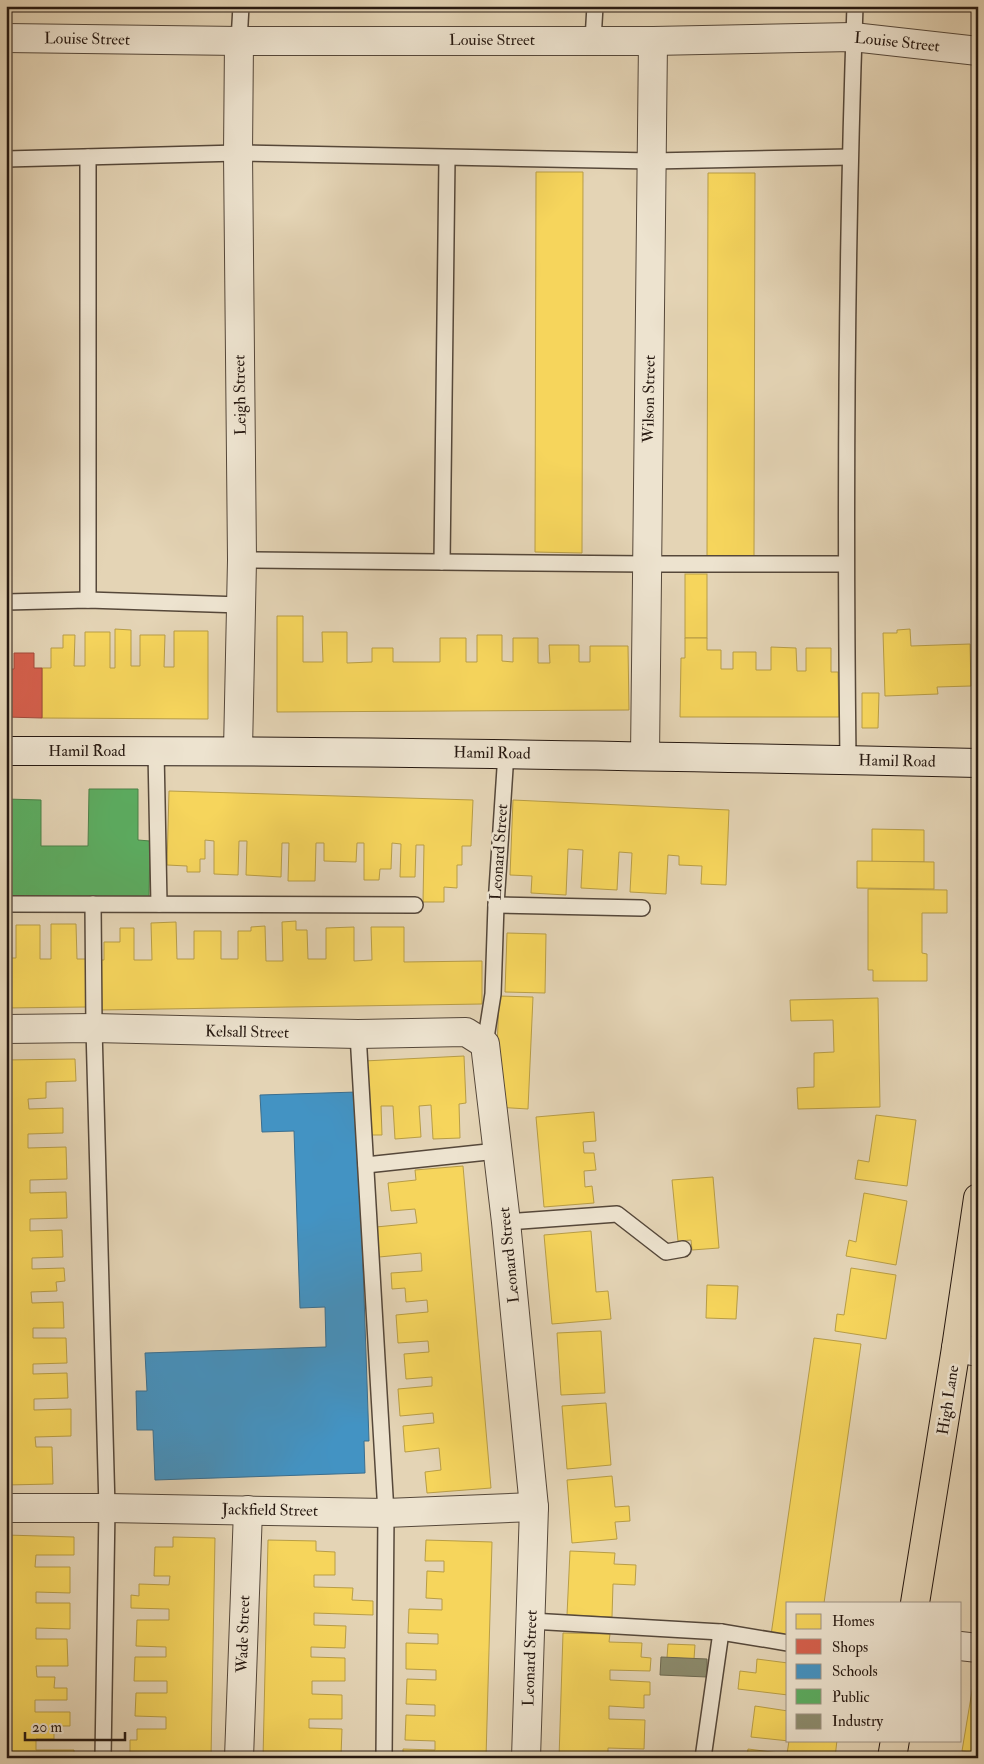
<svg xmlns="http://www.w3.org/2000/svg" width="984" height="1764" font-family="'IM FELL Double Pica',serif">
<rect width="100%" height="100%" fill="#e4d4b5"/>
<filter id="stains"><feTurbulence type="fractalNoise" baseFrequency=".004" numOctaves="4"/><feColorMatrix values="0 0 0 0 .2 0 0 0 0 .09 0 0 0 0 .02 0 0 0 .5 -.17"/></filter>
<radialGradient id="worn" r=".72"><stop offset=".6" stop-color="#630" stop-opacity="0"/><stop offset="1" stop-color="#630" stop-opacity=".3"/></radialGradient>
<g fill="#f6d55c" stroke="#b89d46">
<path d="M 536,172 L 583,172 L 582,553 L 535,552 Z"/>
<path d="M 708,173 L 755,173 L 754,556 L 707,556 Z"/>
<rect x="685" y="574" width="22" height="64"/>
<path d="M 277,616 L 303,616 L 303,662 L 323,662 L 322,632 L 347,632 L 347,663 L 372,662 L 372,648 L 393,648 L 393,662 L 440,662 L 440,638 L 466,638 L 466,662 L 477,662 L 477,635 L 502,635 L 502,661 L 513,662 L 513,638 L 538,638 L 538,663 L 550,663 L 549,645 L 579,645 L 579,662 L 590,662 L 590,646 L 628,646 L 629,710 L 277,712 Z"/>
<path d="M 115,629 L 131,630 L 131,666 L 140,666 L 140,635 L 165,635 L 164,667 L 174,667 L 174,631 L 208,631 L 208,719 L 42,718 L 42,668 L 51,668 L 51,648 L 63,648 L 63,635 L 75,635 L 74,666 L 85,666 L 85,632 L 110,632 L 110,668 L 115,668 Z"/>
<path d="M 910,629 L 911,646 L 970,644 L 971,686 L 937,687 L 938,694 L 885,696 L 883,633 L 897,633 L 897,630 Z"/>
<path d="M 685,638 L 707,638 L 707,650 L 721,650 L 721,669 L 733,669 L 733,652 L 756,652 L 756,670 L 771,670 L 771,647 L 796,648 L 797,671 L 806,671 L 806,648 L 831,648 L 831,672 L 838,672 L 839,717 L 680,717 L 681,658 L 685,658 Z"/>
<path d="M 862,693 L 879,693 L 878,728 L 862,728 Z"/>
<path d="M 169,791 L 473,800 L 471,846 L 462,846 L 462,865 L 457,865 L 457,888 L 444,887 L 444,902 L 423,902 L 424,845 L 416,845 L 415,877 L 400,877 L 401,844 L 392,843 L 391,869 L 380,869 L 379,880 L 364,880 L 364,843 L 357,843 L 356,862 L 324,861 L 324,843 L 316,843 L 315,881 L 288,881 L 289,843 L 282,843 L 281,877 L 246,875 L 247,841 L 239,841 L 238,875 L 214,874 L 214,841 L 205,840 L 205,859 L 200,859 L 200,872 L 187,872 L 187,866 L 167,865 Z"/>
<path d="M 513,800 L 729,810 L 726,885 L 701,884 L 702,866 L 679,865 L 679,856 L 668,855 L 666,894 L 630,892 L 632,853 L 619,852 L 617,890 L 581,888 L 583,850 L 568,849 L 566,895 L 531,893 L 532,876 L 510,875 Z"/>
<path d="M 872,829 L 924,830 L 924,862 L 872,862 Z"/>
<path d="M 857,861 L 934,862 L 934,889 L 857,888 Z"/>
<path d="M 868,889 L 947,890 L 947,913 L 922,913 L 922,953 L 927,954 L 927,981 L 873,981 L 873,970 L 868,970 Z"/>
<path d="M 296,921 L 296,930 L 307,930 L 308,959 L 326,959 L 326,928 L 354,927 L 354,961 L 372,960 L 371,927 L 404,927 L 404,962 L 482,961 L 482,1004 L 99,1010 L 98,960 L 104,960 L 104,942 L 120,942 L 120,928 L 134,928 L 134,960 L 152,960 L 151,923 L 176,922 L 177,959 L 194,959 L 194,931 L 221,931 L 221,959 L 238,959 L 238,931 L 251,931 L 251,927 L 265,926 L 266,961 L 283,961 L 282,922 Z"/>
<path d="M 51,924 L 76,924 L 77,959 L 86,959 L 86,1007 L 6,1008 L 6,958 L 16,958 L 16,925 L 40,925 L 40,959 L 51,959 Z"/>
<path d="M 507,933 L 546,934 L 545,993 L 505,992 Z"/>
<path d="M 499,996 L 533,997 L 528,1109 L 495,1107 Z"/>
<path d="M 878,998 L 880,1107 L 798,1109 L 797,1088 L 814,1087 L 814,1053 L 834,1052 L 833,1020 L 791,1021 L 790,1000 Z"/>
<path d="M 464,1056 L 466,1103 L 459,1104 L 460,1138 L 433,1139 L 431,1105 L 419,1106 L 421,1137 L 395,1139 L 393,1106 L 381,1106 L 382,1135 L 368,1135 L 364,1061 Z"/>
<path d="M 75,1059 L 76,1081 L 46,1082 L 46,1098 L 28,1099 L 29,1109 L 63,1108 L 63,1133 L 28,1134 L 28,1148 L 66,1147 L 67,1179 L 30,1180 L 30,1193 L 66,1192 L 67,1218 L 30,1219 L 30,1231 L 62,1230 L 63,1257 L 32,1258 L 32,1269 L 64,1268 L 65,1281 L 56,1282 L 57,1291 L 31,1292 L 32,1303 L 63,1302 L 64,1328 L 33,1328 L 33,1338 L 66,1338 L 67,1363 L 33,1364 L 33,1374 L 67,1373 L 68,1398 L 34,1399 L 34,1410 L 71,1409 L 71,1436 L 35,1437 L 36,1447 L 52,1447 L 53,1484 L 6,1485 L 6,1060 Z"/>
<path d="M 594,1112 L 596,1141 L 583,1142 L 584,1153 L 594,1153 L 596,1170 L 584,1171 L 585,1187 L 592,1186 L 594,1203 L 544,1207 L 536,1117 Z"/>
<path d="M 876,1115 L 916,1120 L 907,1186 L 855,1179 L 858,1160 L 869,1162 Z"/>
<path d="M 463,1166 L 491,1488 L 427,1493 L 425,1472 L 441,1470 L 439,1448 L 405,1452 L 403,1426 L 434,1423 L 433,1413 L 400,1416 L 398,1389 L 432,1386 L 432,1377 L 406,1379 L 404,1354 L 429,1352 L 428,1341 L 398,1343 L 396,1315 L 428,1312 L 427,1300 L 406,1302 L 405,1288 L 392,1289 L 391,1273 L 422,1271 L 421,1253 L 379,1257 L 376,1227 L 417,1223 L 415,1209 L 391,1211 L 388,1183 L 416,1180 L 415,1170 Z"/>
<path d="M 713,1177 L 719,1248 L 692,1250 L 691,1240 L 678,1241 L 672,1180 Z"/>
<path d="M 864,1193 L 907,1201 L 896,1265 L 846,1256 L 849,1240 L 856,1242 Z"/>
<path d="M 591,1231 L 596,1292 L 608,1291 L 611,1319 L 552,1324 L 544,1235 Z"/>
<path d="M 851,1268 L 896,1275 L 886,1339 L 835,1331 L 837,1314 L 844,1315 Z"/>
<path d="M 707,1285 L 738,1286 L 736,1319 L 706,1318 Z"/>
<path d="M 601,1331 L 605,1393 L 561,1395 L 557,1333 Z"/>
<path d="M 814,1338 L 861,1344 L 824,1603 L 788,1603 L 788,1637 L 771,1635 Z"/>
<path d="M 606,1403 L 611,1465 L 567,1469 L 562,1406 Z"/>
<path d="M 612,1476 L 615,1507 L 629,1506 L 630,1521 L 615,1522 L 617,1539 L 572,1543 L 567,1480 Z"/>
<path d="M 6,1535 L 74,1537 L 74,1555 L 36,1555 L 35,1567 L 70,1567 L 70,1593 L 36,1592 L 36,1603 L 70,1603 L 70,1629 L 36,1628 L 36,1639 L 67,1639 L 68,1666 L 36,1666 L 37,1677 L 55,1677 L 54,1688 L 67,1688 L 67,1700 L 35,1700 L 35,1712 L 70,1712 L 70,1726 L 54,1726 L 54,1739 L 36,1739 L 36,1750 L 74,1750 L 74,1758 L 6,1758 Z"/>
<path d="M 173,1537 L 215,1538 L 211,1758 L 165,1758 L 165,1753 L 130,1752 L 130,1740 L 137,1740 L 137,1729 L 166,1729 L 166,1717 L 135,1716 L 136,1693 L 167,1693 L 167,1681 L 134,1681 L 135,1657 L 166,1657 L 166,1647 L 136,1646 L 137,1620 L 169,1620 L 169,1609 L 131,1608 L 131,1595 L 139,1596 L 139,1584 L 169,1585 L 170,1576 L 154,1576 L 155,1547 L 173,1547 Z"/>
<path d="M 268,1540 L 316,1541 L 316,1551 L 335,1552 L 335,1575 L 314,1575 L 314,1587 L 353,1588 L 352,1600 L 373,1601 L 373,1615 L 314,1613 L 314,1625 L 346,1626 L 345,1648 L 311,1647 L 311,1657 L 345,1658 L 345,1681 L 312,1681 L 312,1694 L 342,1695 L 342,1719 L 309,1719 L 309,1728 L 342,1729 L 341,1756 L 308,1755 L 308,1758 L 263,1758 Z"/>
<path d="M 426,1540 L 492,1542 L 486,1758 L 403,1758 L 403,1749 L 435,1750 L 435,1741 L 405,1740 L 406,1715 L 435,1716 L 435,1705 L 406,1704 L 407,1679 L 436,1680 L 436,1670 L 406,1669 L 406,1643 L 438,1644 L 438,1634 L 408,1633 L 409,1609 L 442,1610 L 442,1599 L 426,1598 L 427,1571 L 444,1572 L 444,1561 L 425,1561 Z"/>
<path d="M 570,1551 L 615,1553 L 614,1564 L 636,1565 L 635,1585 L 613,1584 L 612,1617 L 567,1615 Z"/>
<path d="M 563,1633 L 610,1634 L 609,1642 L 642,1643 L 641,1657 L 651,1658 L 650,1671 L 610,1670 L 610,1680 L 650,1682 L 650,1695 L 644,1695 L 644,1708 L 609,1706 L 609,1719 L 645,1720 L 644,1749 L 608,1748 L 608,1758 L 559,1758 Z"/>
<path d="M 668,1644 L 695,1645 L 694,1659 L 667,1658 Z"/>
<path d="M 757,1659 L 788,1663 L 788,1695 L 738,1689 L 740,1671 L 756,1673 Z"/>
<path d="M 974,1679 L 978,1679 L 978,1758 L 970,1758 L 971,1752 L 962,1751 Z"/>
<path d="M 755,1706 L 788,1711 L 788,1740 L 837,1740 L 835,1758 L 747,1758 L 748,1749 L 787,1754 L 789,1741 L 751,1737 Z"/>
</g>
<path fill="#d6604d" stroke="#a24b3b" d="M 14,653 L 34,653 L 34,668 L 42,668 L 42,718 L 6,717 L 6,669 L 14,669 Z"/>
<path fill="#4393c3" stroke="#3b6e8e" d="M 357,1092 L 369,1441 L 364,1441 L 365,1473 L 155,1480 L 153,1430 L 137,1430 L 136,1391 L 147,1391 L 145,1353 L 326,1347 L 325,1307 L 300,1308 L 294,1131 L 262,1132 L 260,1095 Z"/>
<path fill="#5aae61" stroke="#4b8149" d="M 89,789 L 138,789 L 138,840 L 150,841 L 149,898 L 6,897 L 6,799 L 41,800 L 41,846 L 88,846 Z"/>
<path fill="#8c8c6e" stroke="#6e6a52" d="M 661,1657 L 707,1659 L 707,1677 L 660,1675 Z"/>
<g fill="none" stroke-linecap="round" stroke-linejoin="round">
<defs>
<g id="lane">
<path d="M 593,40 L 595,6"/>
<path d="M 239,41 L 241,6"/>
<path d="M 6,159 L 238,153 L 652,161 L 850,157"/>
<path d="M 242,560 L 647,564 L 846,564"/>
<path d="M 442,562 L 447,158"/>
<path d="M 88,600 L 88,157"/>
<path d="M 6,602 L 88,600 L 241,605"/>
<path d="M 156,751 L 159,904"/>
<path d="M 848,760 C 845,509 846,257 855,6"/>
<path d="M 6,904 L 415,905"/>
<path d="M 93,904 L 94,1028 L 107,1508 L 103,1758"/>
<path d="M 496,905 L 642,908"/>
<path d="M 358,1034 L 386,1513 L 384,1758"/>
<path d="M 485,1044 L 493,994 L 496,905 L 506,753"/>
<path d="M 366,1165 L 497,1151"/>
<path d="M 506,1222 L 617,1214 L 666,1252 L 683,1249"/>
<path d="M 531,1621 L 721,1632 L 788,1643"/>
<path d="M 703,1758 L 721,1632"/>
</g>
<g id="street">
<path d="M 6,38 L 239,41 L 653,41 L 853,37 L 978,51"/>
<path d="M 238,750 L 242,560 L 238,153 L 239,41"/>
<path d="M 645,756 L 653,41"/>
<path d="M 6,1029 L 94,1028 L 358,1034 L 466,1032 L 485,1044 L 506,1222 L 534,1507 L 526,1758"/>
<path d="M 956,1348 L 978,1352"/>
<path d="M 6,1508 L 107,1508 L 386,1513 L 534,1507"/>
<path d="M 960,1646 L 978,1648"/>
<path d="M 239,1758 L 248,1510"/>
</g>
<path id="secondary" d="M 6,751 C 330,750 654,756 978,763"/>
<g id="primary">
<path d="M 915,1603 L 956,1348 L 978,1198"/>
<path d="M 892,1758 L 895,1740"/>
</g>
</defs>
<use href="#lane" stroke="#56483a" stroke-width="18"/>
<use href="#street" stroke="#56483a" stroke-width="30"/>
<use href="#secondary" stroke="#271911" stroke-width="30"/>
<use href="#primary" stroke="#271911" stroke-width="30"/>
<use href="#lane" stroke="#ede3cf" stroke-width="15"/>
<use href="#street" stroke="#ede3cf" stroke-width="28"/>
<use href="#secondary" stroke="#ede3cf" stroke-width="28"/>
<use href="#primary" stroke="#e4d4b5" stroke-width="28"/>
</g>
<g text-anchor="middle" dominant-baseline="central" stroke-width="5" stroke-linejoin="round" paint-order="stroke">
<g font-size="16" fill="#271911" stroke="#ede3cf">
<text transform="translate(87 39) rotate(1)">Louise Street</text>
<text x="492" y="40">Louise Street</text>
<text transform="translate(897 42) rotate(6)">Louise Street</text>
<text transform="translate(240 395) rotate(-91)">Leigh Street</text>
<text transform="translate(649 399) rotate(-89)">Wilson Street</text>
<text x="87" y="751">Hamil Road</text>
<text transform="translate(492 753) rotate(1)">Hamil Road</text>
<text transform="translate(897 761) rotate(1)">Hamil Road</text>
<text transform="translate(499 852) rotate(-86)">Leonard Street</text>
<text transform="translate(247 1032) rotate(1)">Kelsall Street</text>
<text transform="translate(509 1255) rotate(-96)">Leonard Street</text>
<text transform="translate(948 1400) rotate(-81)">High Lane</text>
<text transform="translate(270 1510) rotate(1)">Jackfield Street</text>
<text transform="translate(243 1634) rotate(-88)">Wade Street</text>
<text transform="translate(530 1658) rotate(-88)">Leonard Street</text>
</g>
</g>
<rect width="984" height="1764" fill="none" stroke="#e4d4b5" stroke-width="25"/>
<rect x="8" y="8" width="969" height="1749" fill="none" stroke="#271911" stroke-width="2.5"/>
<rect x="12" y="12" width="959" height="1739" fill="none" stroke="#271911"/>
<rect x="786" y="1602" width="175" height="140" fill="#ede3cf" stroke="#9e9283"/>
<rect x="796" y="1614" width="25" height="15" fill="#f6d55c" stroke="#9e9283"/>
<text x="832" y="1626" font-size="15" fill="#271911">Homes</text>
<rect x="796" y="1639" width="25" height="15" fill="#d6604d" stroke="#9e9283"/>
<text x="832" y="1652" font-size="15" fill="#271911">Shops</text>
<rect x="796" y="1664" width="25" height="15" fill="#4393c3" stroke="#9e9283"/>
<text x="832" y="1676" font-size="15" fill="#271911">Schools</text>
<rect x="796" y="1689" width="25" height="15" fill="#5aae61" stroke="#9e9283"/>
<text x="832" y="1702" font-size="15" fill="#271911">Public</text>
<rect x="796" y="1714" width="25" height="15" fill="#8c8c6e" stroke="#9e9283"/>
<text x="832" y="1726" font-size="15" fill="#271911">Industry</text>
<path d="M25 1732v8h100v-8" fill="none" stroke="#271911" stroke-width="2.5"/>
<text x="32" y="1732" font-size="15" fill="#271911" stroke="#ede3cf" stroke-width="4" paint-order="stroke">20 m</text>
<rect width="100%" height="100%" filter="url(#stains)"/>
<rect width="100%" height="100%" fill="url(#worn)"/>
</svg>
